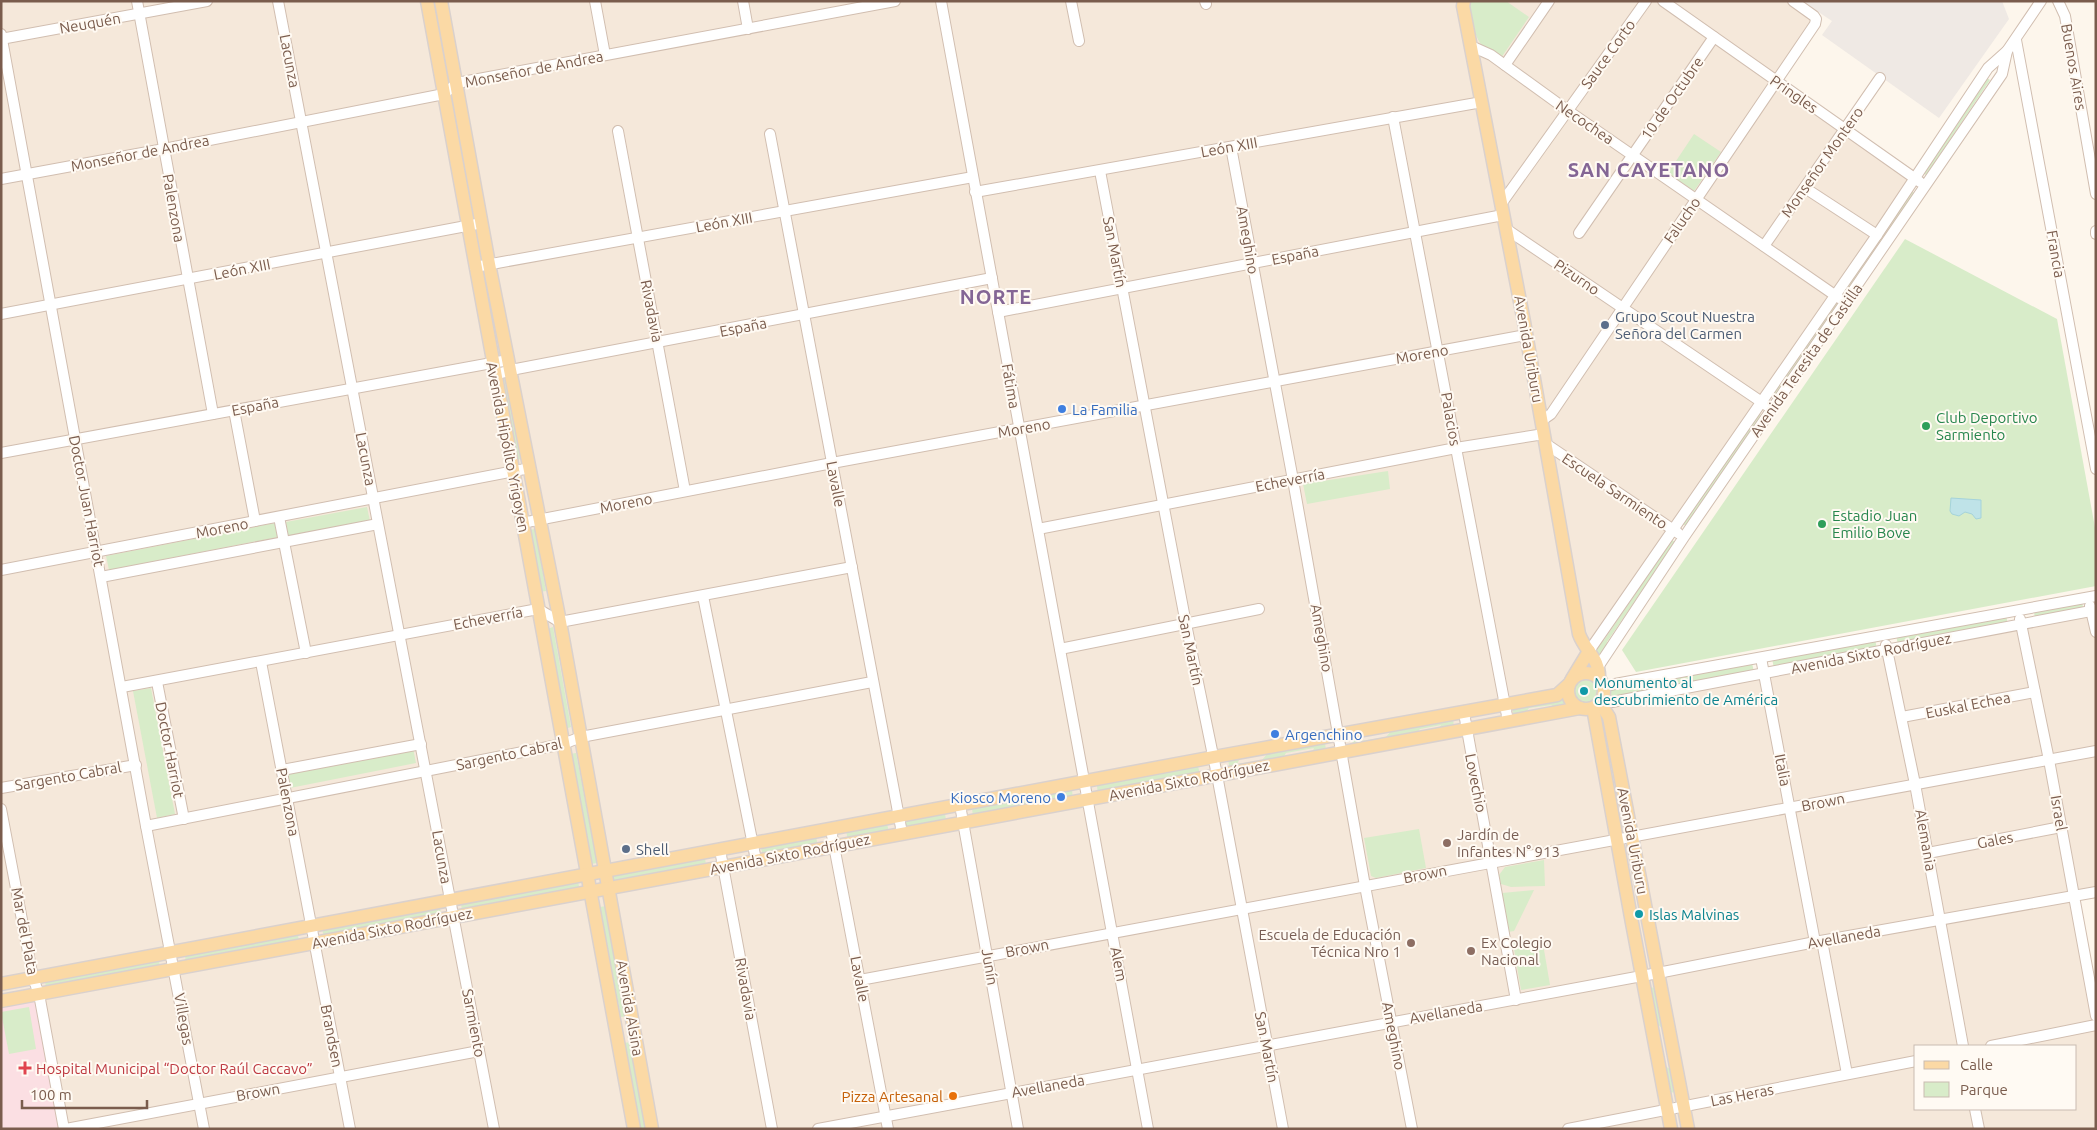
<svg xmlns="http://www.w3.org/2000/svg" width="2097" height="1130" font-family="Ubuntu,sans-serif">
<rect width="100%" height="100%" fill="#fdf6ec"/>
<path fill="#f5e8da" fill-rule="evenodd" d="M 1,1 L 1793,1 L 1814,16 L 1777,82 L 1915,178 L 1589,651 L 1604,688 L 1602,701 L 2092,612 L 2096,632 L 2096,892 L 2074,896 L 2096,1016 L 2096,1129 L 1,1129 ZM 1916,1046 L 2076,1046 L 2076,1109 L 1916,1109 Z"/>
<path fill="#efe9e4" d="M 1802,1 L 2002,1 L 2009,19 L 1939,118 L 1822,35 L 1832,21 Z"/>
<path fill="#fbdfe3" d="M 37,999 L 60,1129 L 1,1129 L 1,1006 Z"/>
<g fill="#d8ecc9">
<path d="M 1470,1 L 1506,1 L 1529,17 L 1501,58 C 1495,54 1485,50 1481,44 C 1475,37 1468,11 1470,1 Z"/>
<path d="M 1987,78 L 1990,80 L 1926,175 L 1923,173 Z"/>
<path d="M 1694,134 L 1721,152 L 1694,191 L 1668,173 Z"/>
<path d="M 1911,191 L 1914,193 L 1847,291 L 1844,289 Z"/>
<path d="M 1905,239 L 2057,319 L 2096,533 L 2096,586 L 1636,672 L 1622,650 Z"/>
<path d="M 1836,301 L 1839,303 L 1775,398 L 1772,396 Z"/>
<path d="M 507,379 L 522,459 L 515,460 L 500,380 Z"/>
<path d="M 1758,413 L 1761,415 L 1686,526 L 1683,524 Z"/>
<path d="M 1388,471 L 1390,489 L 1307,504 L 1303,484 Z"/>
<path d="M 367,507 L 370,521 L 288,536 L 286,522 Z"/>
<path d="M 275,523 L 278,537 L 109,570 L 106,556 Z"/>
<path d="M 535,529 L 546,591 L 540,592 L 529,530 Z"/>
<path d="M 1672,540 L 1675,542 L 1607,642 L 1606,649 L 1598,659 L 1593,650 L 1599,642 L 1604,640 Z"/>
<path d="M 2082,602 L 2084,612 L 2035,620 L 2034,611 Z"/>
<path d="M 2006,615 L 2008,625 L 1898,645 L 1896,635 Z"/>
<path d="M 553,627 L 571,727 L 565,729 L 547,629 Z"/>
<path d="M 1875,639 L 1877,649 L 1774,668 L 1772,659 Z"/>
<path d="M 1752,663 L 1754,672 L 1612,699 L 1610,690 Z"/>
<circle cx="1587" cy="690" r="14"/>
<path d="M 151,688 L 175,814 L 157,818 L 133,691 Z"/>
<path d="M 1565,698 L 1570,705 L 1548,711 L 1552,705 L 1529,708 L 1523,716 L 1514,717 L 1512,708 Z"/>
<path d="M 1453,718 L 1454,728 L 1437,732 L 1441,725 L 1420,729 L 1414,736 L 1353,747 L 1352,737 L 1364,735 L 1361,741 L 1386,737 L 1392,730 Z"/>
<path d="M 1325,742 L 1326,752 L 1311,755 L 1314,748 L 1286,753 L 1282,760 L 1230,770 L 1228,760 L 1240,758 L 1237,764 L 1262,760 L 1268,753 Z"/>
<path d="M 413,748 L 416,763 L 290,788 L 287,773 Z"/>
<path d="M 576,753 L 597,863 L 591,864 L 570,754 Z"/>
<path d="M 1198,766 L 1200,775 L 1098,795 L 1097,786 Z"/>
<path d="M 1072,790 L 1073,799 L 973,817 L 972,808 Z"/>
<path d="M 945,813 L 946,821 L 906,829 L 904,820 Z"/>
<path d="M 887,824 L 889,832 L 848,840 L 846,831 Z"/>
<path d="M 1419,829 L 1426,868 L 1376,878 L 1371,876 L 1364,838 Z"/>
<path d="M 816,837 L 818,846 L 763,856 L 761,848 Z"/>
<path d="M 705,857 L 706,866 L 614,883 L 612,874 Z"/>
<path d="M 1544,860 L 1545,886 L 1511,887 L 1501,884 L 1499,875 L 1505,867 Z"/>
<path d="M 578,882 L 580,890 L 462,912 L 461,903 Z"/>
<path d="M 1534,890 L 1514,931 L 1508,932 L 1502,893 Z"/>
<path d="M 606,906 L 627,1016 L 621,1017 L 600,907 Z"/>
<path d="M 440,907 L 441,915 L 324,937 L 322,929 Z"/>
<path d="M 298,934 L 299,943 L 186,964 L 185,955 Z"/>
<path d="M 1542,938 L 1550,985 L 1521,990 L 1513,943 Z"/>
<path d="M 159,960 L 160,968 L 46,989 L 45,980 Z"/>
<path d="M 1656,987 L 1676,1092 L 1668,1093 L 1663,1065 L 1670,1069 L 1662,1028 L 1655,1022 L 1649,988 Z"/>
<path d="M 29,1007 L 36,1049 L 9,1054 L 1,1012 Z"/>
<path d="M 631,1042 L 646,1129 L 640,1129 L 624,1043 Z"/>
</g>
<path fill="#bfe3e8" stroke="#a5d3da" d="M 1951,498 L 1981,500 L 1981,518 L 1976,519 L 1972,514 L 1965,512 L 1959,516 L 1952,514 L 1950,511 Z"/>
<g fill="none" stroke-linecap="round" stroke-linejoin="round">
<defs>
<g id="minor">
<path d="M 137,1 L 213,414"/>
<path d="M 278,1 L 494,1129"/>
<path d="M 595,1 L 605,55"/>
<path d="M 743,1 L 748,29"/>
<path d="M 941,1 L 1148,1129"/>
<path d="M 1071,1 L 1079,41"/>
<path d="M 1205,1 L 1206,4"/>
<path d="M 1663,1 L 1920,182"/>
<path d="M 2058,1 L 2065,16 L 2096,194"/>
<path d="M 1,34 L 146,826 L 204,1129"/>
<path d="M 1,39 L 207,1"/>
<path d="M 2016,40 L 2096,469"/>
<path d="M 1471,46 L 1491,55 L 1567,110 L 1839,298"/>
<path d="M 1505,65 L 1549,1"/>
<path d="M 1393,117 L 1508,721"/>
<path d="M 618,131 L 685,491"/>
<path d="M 770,134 L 902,833"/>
<path d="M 1231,147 L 1293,480 L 1365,886 L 1412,1129"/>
<path d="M 1100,171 L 1186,624 L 1217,775 L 1283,1129"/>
<path d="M 1,179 L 164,149 L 444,94 L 457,83 L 895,1"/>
<path d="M 1805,188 L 1877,235"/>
<path d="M 975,192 L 1482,102"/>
<path d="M 1501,204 L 1646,1"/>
<path d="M 1506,229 L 1766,405"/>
<path d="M 2096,231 L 2096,234"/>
<path d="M 1579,233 L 1714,37"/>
<path d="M 1764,246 L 1880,78"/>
<path d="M 475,267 L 973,177"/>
<path d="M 998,312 L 1503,215"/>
<path d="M 1,314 L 482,223"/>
<path d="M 495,375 L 511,370 L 992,278"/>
<path d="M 234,410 L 255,521"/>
<path d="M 1541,421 L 1551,414 L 1815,24 L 1816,19 L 1814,16 L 1793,1"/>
<path d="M 1546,444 L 1678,533"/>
<path d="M 1,453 L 508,360"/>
<path d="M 279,517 L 306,653"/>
<path d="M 522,523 L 832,463 L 1526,335"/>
<path d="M 1038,529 L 1456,448 L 1544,434"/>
<path d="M 1,570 L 530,468"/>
<path d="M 101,577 L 378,524"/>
<path d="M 703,596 L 756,860"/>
<path d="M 2090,606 L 2096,632"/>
<path d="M 2020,619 L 2049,760 L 2096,1016"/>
<path d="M 1886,645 L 1915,784 L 1963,1046"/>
<path d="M 1060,649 L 1259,609"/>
<path d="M 1589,651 L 1877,235 L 1988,68 L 2007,51 L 2041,1"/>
<path d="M 1761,658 L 1815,942"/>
<path d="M 261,662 L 350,1129"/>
<path d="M 1598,667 L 1684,537 L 2002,74 L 2007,51"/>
<path d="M 157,682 L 184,819"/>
<path d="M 1604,686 L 2096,596"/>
<path d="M 122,687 L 538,609 L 560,622 L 852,567"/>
<path d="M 1601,701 L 1612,702 L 2096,610"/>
<path d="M 1464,713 L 1516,1000"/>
<path d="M 1902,717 L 2035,692"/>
<path d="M 282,770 L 421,744"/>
<path d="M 1,788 L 136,765"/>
<path d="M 960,805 L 1018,1129"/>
<path d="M 1,809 L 33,978 L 39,994 L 64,1129"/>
<path d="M 146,826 L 563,744 L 581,737 L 872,682"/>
<path d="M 831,830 L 888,1129"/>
<path d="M 720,850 L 772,1129"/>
<path d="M 1928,853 L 2061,827"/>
<path d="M 1822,941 L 1847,1074"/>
<path d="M 860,980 C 1272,900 1684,830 2096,751"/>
<path d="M 1991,1046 L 2096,1025"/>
<path d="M 1975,1109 L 1979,1129"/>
<path d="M 66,1129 L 479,1051"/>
<path d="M 818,1129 L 1658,973 L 1815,942 L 2096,892"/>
<path d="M 1568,1129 L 1916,1061"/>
</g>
<g id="major">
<path d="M 427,1 L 634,1129"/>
<path d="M 441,1 L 489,264 L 560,622 L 652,1129"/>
<path d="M 1464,1 L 1463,6 L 1524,322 L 1579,634 C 1585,651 1600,659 1599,678"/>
<circle cx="1586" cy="691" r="18"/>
<path d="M 1572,679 L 1589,651"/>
<path d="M 1600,703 L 1609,717 L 1688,1129"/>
<path d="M 1593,708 L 1632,923 L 1671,1129"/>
<path d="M 1,984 L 1214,757 L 1557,695 L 1568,685"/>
<path d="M 1,1001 L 1580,708"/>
</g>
</defs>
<use href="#minor" stroke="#d1beb0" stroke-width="12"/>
<use href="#major" stroke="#dad1cd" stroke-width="15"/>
<use href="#minor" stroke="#fff" stroke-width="10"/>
<use href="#major" stroke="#fbd9a5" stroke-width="12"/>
</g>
<g fill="#5c6f8a" stroke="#fffaf3" stroke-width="2">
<circle cx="1605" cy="325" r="5"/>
<circle cx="626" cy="849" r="5"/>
</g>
<g fill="#3f7fe0" stroke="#fffaf3" stroke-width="2">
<circle cx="1062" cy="409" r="5"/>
<circle cx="1275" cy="734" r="5"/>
<circle cx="1061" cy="797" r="5"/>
</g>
<g fill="#2e9e5b" stroke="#fffaf3" stroke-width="2">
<circle cx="1926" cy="426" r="5"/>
<circle cx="1822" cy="524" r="5"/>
</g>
<g fill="#0f9aa8" stroke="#fffaf3" stroke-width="2">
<circle cx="1584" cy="691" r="5"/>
<circle cx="1639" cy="914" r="5"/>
</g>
<g fill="#8d6e63" stroke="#fffaf3" stroke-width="2">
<circle cx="1447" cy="843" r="5"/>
<circle cx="1411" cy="943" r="5"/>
<circle cx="1471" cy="951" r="5"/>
</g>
<path fill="#e0444e" stroke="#fffaf3" stroke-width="2" d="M22.5 1060.5h5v5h5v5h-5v5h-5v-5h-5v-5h5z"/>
<circle fill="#e8710a" stroke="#fffaf3" stroke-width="2" cx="953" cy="1096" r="5"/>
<g text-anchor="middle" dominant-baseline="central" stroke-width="4" stroke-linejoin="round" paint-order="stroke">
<g font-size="15" fill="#7a5c4d" stroke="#fffaf3">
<text transform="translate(90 23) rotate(-10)">Neuquén</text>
<text transform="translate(1608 54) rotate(-54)">Sauce Corto</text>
<text transform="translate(290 61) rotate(79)">Lacunza</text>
<text transform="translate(2074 67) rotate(80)">Buenos Aires</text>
<text transform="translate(534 69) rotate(-11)">Monseñor de Andrea</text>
<text transform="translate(1794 94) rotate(35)">Pringles</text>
<text transform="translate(1672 98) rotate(-55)">10 de Octubre</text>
<text transform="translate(1585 122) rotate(34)">Necochea</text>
<text transform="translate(1229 147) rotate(-10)">León XIII</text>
<text transform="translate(140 153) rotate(-11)">Monseñor de Andrea</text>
<text transform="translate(1822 162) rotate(-55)">Monseñor Montero</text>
<text transform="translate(174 208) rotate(80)">Palenzona</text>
<text transform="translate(1682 220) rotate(-55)">Falucho</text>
<text transform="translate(724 222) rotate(-10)">León XIII</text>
<text transform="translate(1248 240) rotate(80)">Ameghino</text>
<text transform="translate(1115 252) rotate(79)">San Martín</text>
<text transform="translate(2056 254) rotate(80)">Francia</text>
<text transform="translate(1295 255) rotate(-11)">España</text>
<text transform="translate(242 269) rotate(-11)">León XIII</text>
<text transform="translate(1577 277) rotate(34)">Pizurno</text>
<text transform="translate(652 311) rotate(79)">Rivadavia</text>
<text transform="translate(743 327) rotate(-11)">España</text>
<text transform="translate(1529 349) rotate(80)">Avenida Uriburu</text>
<text transform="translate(1422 354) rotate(-10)">Moreno</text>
<text transform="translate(1806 360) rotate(-55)">Avenida Teresita de Castilla</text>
<text transform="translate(1011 386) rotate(80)">Fátima</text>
<text transform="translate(255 406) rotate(-11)">España</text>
<text transform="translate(1451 419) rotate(80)">Palacios</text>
<text transform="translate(1024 428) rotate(-10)">Moreno</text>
<text transform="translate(508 447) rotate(79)">Avenida Hipólito Yrigoyen</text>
<text transform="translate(366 459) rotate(79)">Lacunza</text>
<text transform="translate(1290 480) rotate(-11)">Echeverría</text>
<text transform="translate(836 484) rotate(79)">Lavalle</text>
<text transform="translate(1615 491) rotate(34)">Escuela Sarmiento</text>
<text transform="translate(87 501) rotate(79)">Doctor Juan Harriot</text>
<text transform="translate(626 503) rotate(-11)">Moreno</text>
<text transform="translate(222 528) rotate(-11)">Moreno</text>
<text transform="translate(488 618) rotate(-11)">Echeverría</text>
<text transform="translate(1322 638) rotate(80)">Ameghino</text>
<text transform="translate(1191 650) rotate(78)">San Martín</text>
<text transform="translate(1871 653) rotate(-11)">Avenida Sixto Rodríguez</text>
<text transform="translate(1968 705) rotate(-11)">Euskal Echea</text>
<text transform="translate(170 750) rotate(79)">Doctor Harriot</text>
<text transform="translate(509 754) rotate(-12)">Sargento Cabral</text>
<text transform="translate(1783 770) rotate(79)">Italia</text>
<text transform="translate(68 776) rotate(-10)">Sargento Cabral</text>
<text transform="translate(1189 780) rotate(-11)">Avenida Sixto Rodríguez</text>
<text transform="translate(1476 783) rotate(79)">Lovechio</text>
<text transform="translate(288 802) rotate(79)">Palenzona</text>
<text transform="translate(1823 802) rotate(-11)">Brown</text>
<text transform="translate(2059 813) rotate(80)">Israel</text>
<text transform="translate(1926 840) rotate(80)">Alemania</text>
<text transform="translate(1995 840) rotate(-11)">Gales</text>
<text transform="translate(1633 841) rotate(79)">Avenida Uriburu</text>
<text transform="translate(790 854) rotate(-11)">Avenida Sixto Rodríguez</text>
<text transform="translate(442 857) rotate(80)">Lacunza</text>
<text transform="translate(1425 874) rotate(-11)">Brown</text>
<text transform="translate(392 928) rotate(-11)">Avenida Sixto Rodríguez</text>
<text transform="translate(25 931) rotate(79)">Mar del Plata</text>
<text transform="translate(1844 937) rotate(-10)">Avellaneda</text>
<text transform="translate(1027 948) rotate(-11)">Brown</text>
<text transform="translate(1119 964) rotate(79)">Alem</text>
<text transform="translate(990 967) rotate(80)">Junín</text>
<text transform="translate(860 979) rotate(79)">Lavalle</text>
<text transform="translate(746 989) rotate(80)">Rivadavia</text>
<text transform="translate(630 1008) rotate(80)">Avenida Alsina</text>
<text transform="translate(1446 1012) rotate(-10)">Avellaneda</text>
<text transform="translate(184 1019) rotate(80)">Villegas</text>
<text transform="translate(474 1023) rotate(79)">Sarmiento</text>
<text transform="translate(332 1036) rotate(79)">Brandsen</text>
<text transform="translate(1394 1036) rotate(79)">Ameghino</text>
<text transform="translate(1267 1047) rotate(79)">San Martín</text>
<text transform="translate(1048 1086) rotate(-10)">Avellaneda</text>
<text transform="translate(258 1092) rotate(-10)">Brown</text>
<text transform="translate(1742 1095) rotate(-11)">Las Heras</text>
</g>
<g font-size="15" fill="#4e5e75" stroke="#fffaf3" text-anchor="start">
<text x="1615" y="316">Grupo Scout Nuestra<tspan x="1615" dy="17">Señora del Carmen</tspan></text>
<text x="636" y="849">Shell</text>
</g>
<g font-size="15" fill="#366cbe" stroke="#fffaf3" text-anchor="start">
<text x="1072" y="409">La Familia</text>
<text x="1285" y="734">Argenchino</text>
<text x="1051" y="797" text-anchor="end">Kiosco Moreno</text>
</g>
<g font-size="15" fill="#27864d" stroke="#fffaf3" text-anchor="start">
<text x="1936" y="417">Club Deportivo<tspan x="1936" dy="17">Sarmiento</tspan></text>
<text x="1832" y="515">Estadio Juan<tspan x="1832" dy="17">Emilio Bove</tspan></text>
</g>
<g font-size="15" fill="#0d838f" stroke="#fffaf3" text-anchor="start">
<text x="1594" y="682">Monumento al<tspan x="1594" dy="17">descubrimiento de América</tspan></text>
<text x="1649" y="914">Islas Malvinas</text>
</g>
<g font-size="15" fill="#785e54" stroke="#fffaf3" text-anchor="start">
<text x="1457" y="834">Jardín de<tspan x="1457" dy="17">Infantes N° 913</tspan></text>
<text x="1401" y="934" text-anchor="end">Escuela de Educación<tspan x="1401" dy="17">Técnica Nro 1</tspan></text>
<text x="1481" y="942">Ex Colegio<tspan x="1481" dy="17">Nacional</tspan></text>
</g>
<g font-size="15" fill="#be3a42" stroke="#fffaf3" text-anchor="start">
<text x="36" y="1068">Hospital Municipal “Doctor Raúl Caccavo”</text>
</g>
<g font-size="15" fill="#c56008" stroke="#fffaf3" text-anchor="end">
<text x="943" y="1096">Pizza Artesanal</text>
</g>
<g font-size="20" font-weight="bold" letter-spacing="1" fill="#846695" stroke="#fffaf3">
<text x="1649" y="169">SAN CAYETANO</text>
<text x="996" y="296">NORTE</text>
</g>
</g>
<rect width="2097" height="1130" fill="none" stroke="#7a5c4d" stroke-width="5"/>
<rect x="1914" y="1045" width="162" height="65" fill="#fffaf3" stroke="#cabbb1"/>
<rect x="1924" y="1061" width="25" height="8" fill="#fbd9a5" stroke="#cabbb1"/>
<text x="1960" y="1070" font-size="15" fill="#7a5c4d">Calle</text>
<rect x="1924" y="1082" width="25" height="15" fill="#d8ecc9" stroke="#cabbb1"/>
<text x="1960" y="1095" font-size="15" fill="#7a5c4d">Parque</text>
<path d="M22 1100v8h125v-8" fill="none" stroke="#7a5c4d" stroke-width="2.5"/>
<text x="30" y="1100" font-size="15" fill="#7a5c4d" stroke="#fffaf3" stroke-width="4" paint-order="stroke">100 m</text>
</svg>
